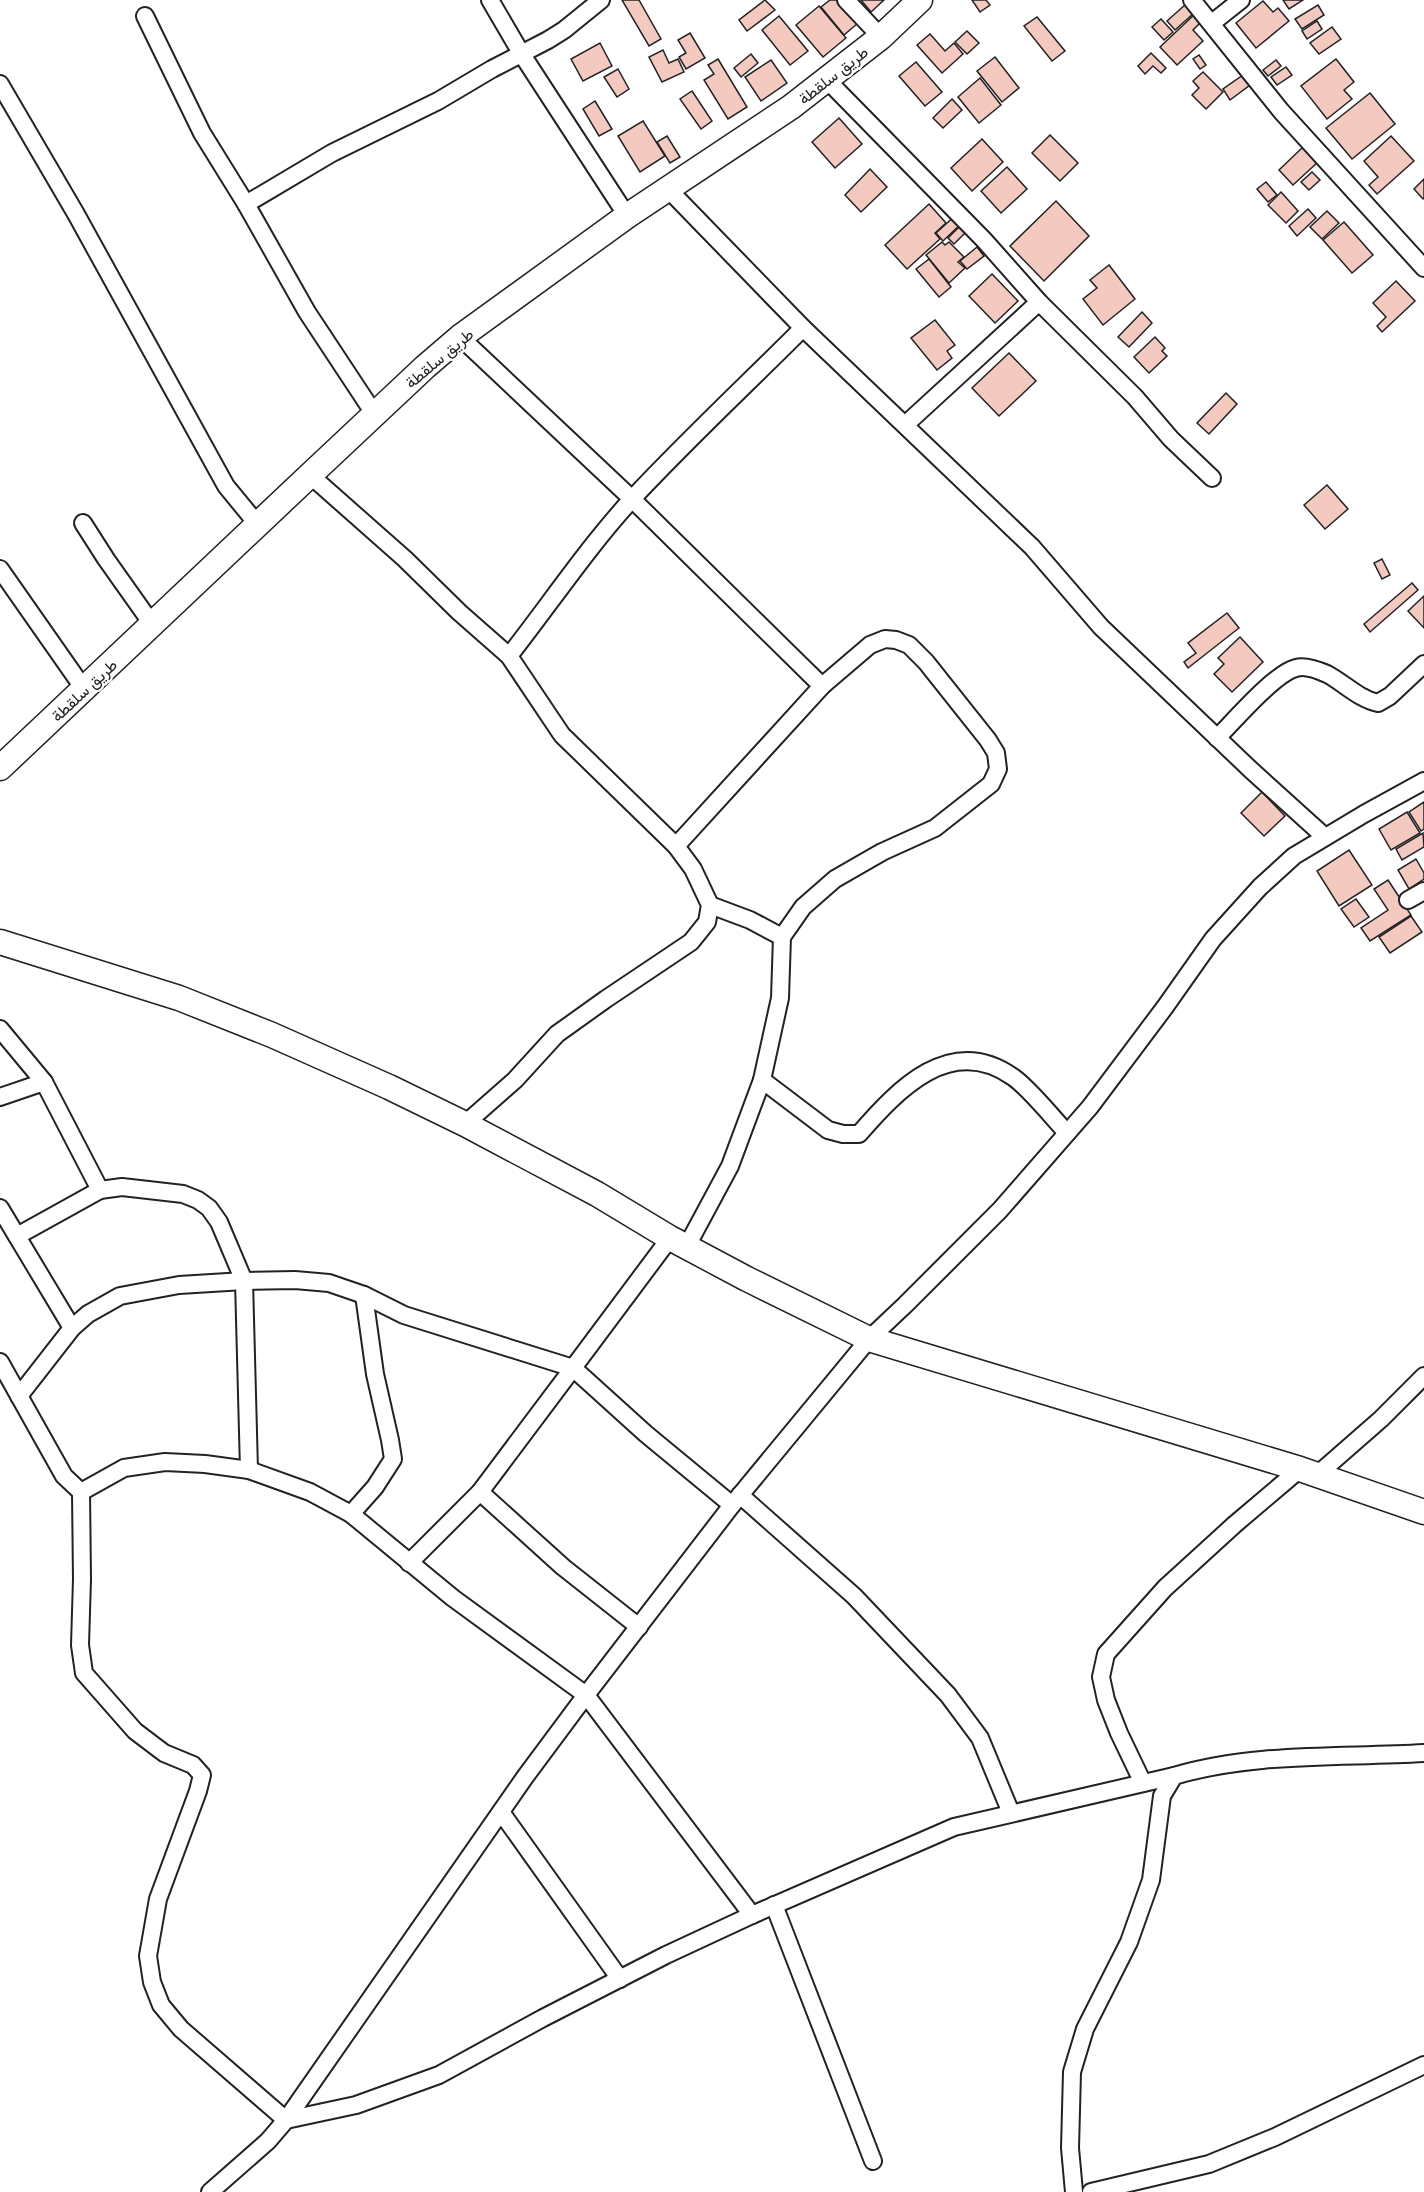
<svg xmlns="http://www.w3.org/2000/svg" width="1424" height="2192" font-family="'PT Sans',Vazirmatn,sans-serif">
<rect width="100%" height="100%" fill="#fff"/>
<g fill="#f3c9c0" stroke="#222" stroke-width="1.5">
<path d="M 622,0 L 639,0 L 661,39 L 649,46 Z"/>
<path d="M 765,0 L 775,10 L 747,31 L 739,20 Z"/>
<path d="M 830,0 L 840,0 L 858,23 L 844,35 L 821,7 Z"/>
<path d="M 861,0 L 884,0 L 871,12 Z"/>
<path d="M 972,0 L 986,0 L 990,5 L 980,12 Z"/>
<path d="M 1283,0 L 1303,0 L 1289,9 Z"/>
<path d="M 1263,1 L 1273,12 L 1278,8 L 1289,21 L 1256,48 L 1236,23 Z"/>
<path d="M 1186,4 L 1194,13 L 1175,30 L 1167,21 Z"/>
<path d="M 1318,5 L 1324,15 L 1302,29 L 1295,19 Z"/>
<path d="M 819,6 L 846,38 L 823,57 L 796,25 Z"/>
<path d="M 1197,12 L 1204,19 L 1193,30 L 1203,41 L 1177,65 L 1160,47 Z"/>
<path d="M 779,16 L 808,51 L 790,65 L 762,30 Z"/>
<path d="M 1037,17 L 1065,51 L 1052,61 L 1024,26 Z"/>
<path d="M 1161,19 L 1173,32 L 1164,40 L 1152,27 Z"/>
<path d="M 1317,21 L 1322,29 L 1307,39 L 1302,31 Z"/>
<path d="M 1332,27 L 1341,39 L 1319,54 L 1310,43 Z"/>
<path d="M 967,31 L 979,43 L 967,54 L 955,42 Z"/>
<path d="M 690,33 L 705,58 L 686,69 L 679,57 L 686,53 L 678,40 Z"/>
<path d="M 930,34 L 945,51 L 954,43 L 963,54 L 942,73 L 917,45 Z"/>
<path d="M 600,43 L 612,66 L 583,81 L 571,59 Z"/>
<path d="M 663,50 L 669,63 L 678,59 L 684,72 L 662,82 L 649,57 Z"/>
<path d="M 1151,53 L 1166,68 L 1161,73 L 1153,66 L 1145,74 L 1138,66 Z"/>
<path d="M 751,54 L 758,63 L 741,77 L 734,68 Z"/>
<path d="M 1199,55 L 1206,65 L 1200,69 L 1193,59 Z"/>
<path d="M 995,57 L 1019,88 L 1002,102 L 977,71 Z"/>
<path d="M 718,59 L 747,107 L 728,119 L 704,80 L 714,74 L 708,65 Z"/>
<path d="M 1336,59 L 1354,82 L 1344,90 L 1352,99 L 1327,119 L 1301,86 Z"/>
<path d="M 771,60 L 787,83 L 761,101 L 745,77 Z"/>
<path d="M 1276,60 L 1281,66 L 1268,76 L 1263,70 Z"/>
<path d="M 916,62 L 942,92 L 925,106 L 899,76 Z"/>
<path d="M 1286,67 L 1292,75 L 1277,85 L 1271,77 Z"/>
<path d="M 618,69 L 629,89 L 617,97 L 604,77 Z"/>
<path d="M 1203,72 L 1223,92 L 1206,109 L 1192,95 L 1199,88 L 1193,81 Z"/>
<path d="M 1243,75 L 1250,85 L 1230,100 L 1223,89 Z"/>
<path d="M 980,78 L 1001,105 L 979,123 L 958,97 Z"/>
<path d="M 692,91 L 712,121 L 701,129 L 680,99 Z"/>
<path d="M 1370,93 L 1395,124 L 1352,159 L 1326,128 Z"/>
<path d="M 952,99 L 962,110 L 943,128 L 933,118 Z"/>
<path d="M 595,101 L 612,129 L 599,136 L 583,109 Z"/>
<path d="M 839,118 L 862,144 L 835,168 L 812,142 Z"/>
<path d="M 643,121 L 665,156 L 640,172 L 618,136 Z"/>
<path d="M 1050,135 L 1078,163 L 1060,181 L 1032,153 Z"/>
<path d="M 667,136 L 680,157 L 670,163 L 657,142 Z"/>
<path d="M 1391,136 L 1414,161 L 1377,194 L 1369,185 L 1378,177 L 1364,161 Z"/>
<path d="M 982,139 L 1003,162 L 972,191 L 951,168 Z"/>
<path d="M 1304,146 L 1318,162 L 1293,185 L 1279,170 Z"/>
<path d="M 1007,167 L 1027,189 L 1001,213 L 981,191 Z"/>
<path d="M 870,169 L 887,187 L 861,212 L 845,195 Z"/>
<path d="M 1312,172 L 1320,180 L 1309,190 L 1301,182 Z"/>
<path d="M 1424,179 L 1424,198 L 1423,199 L 1414,189 Z"/>
<path d="M 1266,182 L 1277,195 L 1268,202 L 1257,189 Z"/>
<path d="M 1281,192 L 1298,211 L 1286,223 L 1268,205 Z"/>
<path d="M 1056,201 L 1089,236 L 1044,281 L 1010,246 Z"/>
<path d="M 929,204 L 946,223 L 935,233 L 940,239 L 907,269 L 885,245 Z"/>
<path d="M 1308,209 L 1316,218 L 1297,236 L 1289,226 Z"/>
<path d="M 1327,211 L 1339,223 L 1322,239 L 1310,227 Z"/>
<path d="M 957,214 L 964,221 L 943,241 L 936,233 Z"/>
<path d="M 964,222 L 970,228 L 954,244 L 948,238 Z"/>
<path d="M 1344,222 L 1373,255 L 1352,273 L 1323,240 Z"/>
<path d="M 942,242 L 945,245 L 949,242 L 964,257 L 958,262 L 965,268 L 949,283 L 926,255 Z"/>
<path d="M 977,247 L 984,256 L 967,269 L 960,261 Z"/>
<path d="M 929,259 L 951,287 L 939,297 L 916,269 Z"/>
<path d="M 1109,265 L 1135,299 L 1103,325 L 1083,299 L 1097,288 L 1090,280 Z"/>
<path d="M 992,274 L 1018,301 L 995,323 L 969,296 Z"/>
<path d="M 1396,281 L 1415,301 L 1382,332 L 1377,326 L 1386,317 L 1373,303 Z"/>
<path d="M 1142,312 L 1152,323 L 1129,347 L 1118,337 Z"/>
<path d="M 935,320 L 955,345 L 947,351 L 952,358 L 937,370 L 911,338 Z"/>
<path d="M 1155,337 L 1165,348 L 1162,351 L 1167,356 L 1149,373 L 1134,357 Z"/>
<path d="M 1009,353 L 1036,381 L 999,416 L 972,388 Z"/>
<path d="M 1226,393 L 1237,404 L 1209,434 L 1197,423 Z"/>
<path d="M 1327,485 L 1348,509 L 1325,529 L 1304,505 Z"/>
<path d="M 1382,559 L 1390,575 L 1382,579 L 1374,563 Z"/>
<path d="M 1412,583 L 1418,590 L 1370,632 L 1364,624 Z"/>
<path d="M 1424,596 L 1424,628 L 1408,611 Z"/>
<path d="M 1227,613 L 1239,628 L 1188,668 L 1184,662 L 1196,653 L 1188,643 Z"/>
<path d="M 1240,637 L 1263,662 L 1232,692 L 1214,674 L 1224,664 L 1218,658 Z"/>
<path d="M 1262,792 L 1285,816 L 1264,836 L 1241,813 Z"/>
<path d="M 1424,802 L 1424,829 L 1421,831 L 1409,812 Z"/>
<path d="M 1407,812 L 1420,833 L 1391,850 L 1379,829 Z"/>
<path d="M 1423,833 L 1424,847 L 1402,860 L 1396,849 Z"/>
<path d="M 1349,850 L 1372,885 L 1339,906 L 1317,871 Z"/>
<path d="M 1416,859 L 1424,873 L 1424,879 L 1409,889 L 1398,870 Z"/>
<path d="M 1388,880 L 1411,915 L 1370,941 L 1361,928 L 1388,910 L 1374,889 Z"/>
<path d="M 1356,899 L 1369,917 L 1354,927 L 1341,909 Z"/>
<path d="M 1411,916 L 1422,932 L 1390,953 L 1379,937 Z"/>
</g>
<g fill="none" stroke-linecap="round" stroke-linejoin="round">
<defs>
<g id="street">
<path d="M 490,0 L 521,53 L 627,216"/>
<path d="M 846,0 L 881,37"/>
<path d="M 1192,0 L 1281,111 L 1424,268"/>
<path d="M 145,16 L 202,133 L 246,204"/>
<path d="M 1212,23 L 1241,0"/>
<path d="M 828,81 L 984,240 L 1039,302 L 905,425"/>
<path d="M 0,84 L 76,214 L 226,486 L 258,525"/>
<path d="M 668,189 L 803,328 L 1032,547 L 1101,627 L 1251,770 L 1325,837"/>
<path d="M 1039,302 L 1135,397 L 1171,439 L 1212,478"/>
<path d="M 460,337 L 632,499 L 822,686 L 676,846"/>
<path d="M 375,415 L 307,312 L 246,204 L 332,153 L 438,101 L 492,69 L 548,40 L 564,30 L 601,0"/>
<path d="M 310,475 L 405,559 L 459,612 L 509,656 L 562,735 L 676,846 L 693,869 L 710,905 L 707,922 L 691,942 L 606,999 L 557,1034 L 515,1080 L 465,1124"/>
<path d="M 83,523 L 106,559 L 152,624"/>
<path d="M 0,569 L 84,689"/>
<path d="M 509,656 C 550,604 587,548 632,499 C 687,440 746,385 803,328"/>
<path d="M 1217,738 C 1234,721 1275,673 1296,668 C 1305,665 1318,670 1327,674 C 1344,683 1359,699 1378,703 L 1390,696 L 1424,664"/>
<path d="M 1408,900 L 1424,891"/>
<path d="M 710,905 L 750,920 L 782,937"/>
<path d="M 0,1029 L 44,1082 L 100,1190"/>
<path d="M 762,1080 L 828,1130 L 843,1134 L 859,1134 C 898,1089 951,1033 1013,1077 C 1029,1088 1052,1117 1067,1133"/>
<path d="M 0,1097 L 44,1082"/>
<path d="M 0,1208 L 72,1328"/>
<path d="M 17,1236 L 100,1190 L 122,1187 L 183,1194 L 198,1200 L 209,1208 L 219,1222 L 244,1281 L 249,1470"/>
<path d="M 687,1246 L 730,1166 L 762,1080 L 780,998 L 782,937 L 803,907 L 835,879 L 882,852 L 935,828 L 991,784 L 998,769 L 996,753 L 988,740 L 926,662 L 909,645 L 896,640 L 885,639 L 870,645 L 822,686"/>
<path d="M 0,1362 L 64,1476 L 81,1492 L 124,1468 L 165,1462 L 205,1464 L 249,1470 L 310,1492 L 351,1514 L 453,1598 L 586,1695 L 752,1915"/>
<path d="M 19,1396 L 72,1328 L 88,1314 L 120,1296 L 179,1285 L 244,1281 L 295,1280 L 329,1283 L 364,1295 L 404,1315 L 573,1368 L 670,1238"/>
<path d="M 1317,1475 L 1381,1419 L 1424,1376"/>
<path d="M 81,1492 L 82,1579 L 80,1645 L 84,1673 L 135,1731 L 164,1753 L 193,1765 L 202,1775 L 198,1791 L 158,1899 L 148,1956 L 152,1982 L 161,2005 L 181,2029 L 286,2120 L 356,2105 L 439,2075 L 543,2018 L 666,1955 L 752,1915 L 954,1827 L 1174,1776"/>
<path d="M 480,1492 L 563,1567 L 639,1627"/>
<path d="M 740,1495 L 854,1596 L 948,1695 L 980,1738 L 1011,1813"/>
<path d="M 351,1514 L 375,1487 L 393,1459 L 390,1440 L 375,1374 L 364,1295"/>
<path d="M 409,1563 L 480,1492 L 573,1368 L 646,1434 L 732,1505"/>
<path d="M 1143,1783 L 1119,1733 L 1106,1700 L 1101,1677 L 1106,1654 L 1165,1588 L 1234,1525 L 1300,1469"/>
<path d="M 501,1812 L 620,1979"/>
<path d="M 774,1905 L 873,2161"/>
<path d="M 210,2192 L 268,2141 L 286,2120 L 525,1777 L 586,1695 L 732,1505 L 869,1339 L 905,1305 L 1000,1210 L 1090,1107 L 1165,1007 L 1213,939 L 1260,887 L 1294,856 L 1364,814 L 1424,781"/>
<path d="M 1074,2192 L 1070,2148 L 1072,2072 L 1085,2029 L 1129,1942 L 1151,1880 L 1162,1796 L 1174,1776 C 1254,1752 1342,1758 1424,1753"/>
<path d="M 1091,2192 L 1209,2164 L 1275,2137 L 1424,2065"/>
</g>
<g id="secondary">
<path d="M 0,768 L 310,475 L 425,367 L 460,337 L 627,216 L 791,107 L 881,37 L 920,0"/>
<path d="M 0,942 L 179,998 L 272,1035 L 389,1087 L 465,1124 L 597,1194 L 670,1238 L 747,1279 L 869,1339 L 1300,1469 L 1424,1512"/>
</g>
</defs>
<use href="#street" stroke="#222" stroke-width="20"/>
<use href="#secondary" stroke="#222" stroke-width="27"/>
<use href="#street" stroke="#fff" stroke-width="16"/>
<use href="#secondary" stroke="#fff" stroke-width="24"/>
</g>
<g text-anchor="middle" dominant-baseline="central" stroke-width="4.5" stroke-linejoin="round" paint-order="stroke">
<g font-size="16" fill="#222" stroke="#fff">
<text transform="translate(833 75) rotate(-38)">طريق سلقطة</text>
<text transform="translate(439 358) rotate(-40)">طريق سلقطة</text>
<text transform="translate(84 690) rotate(-43)">طريق سلقطة</text>
</g>
</g>
</svg>
